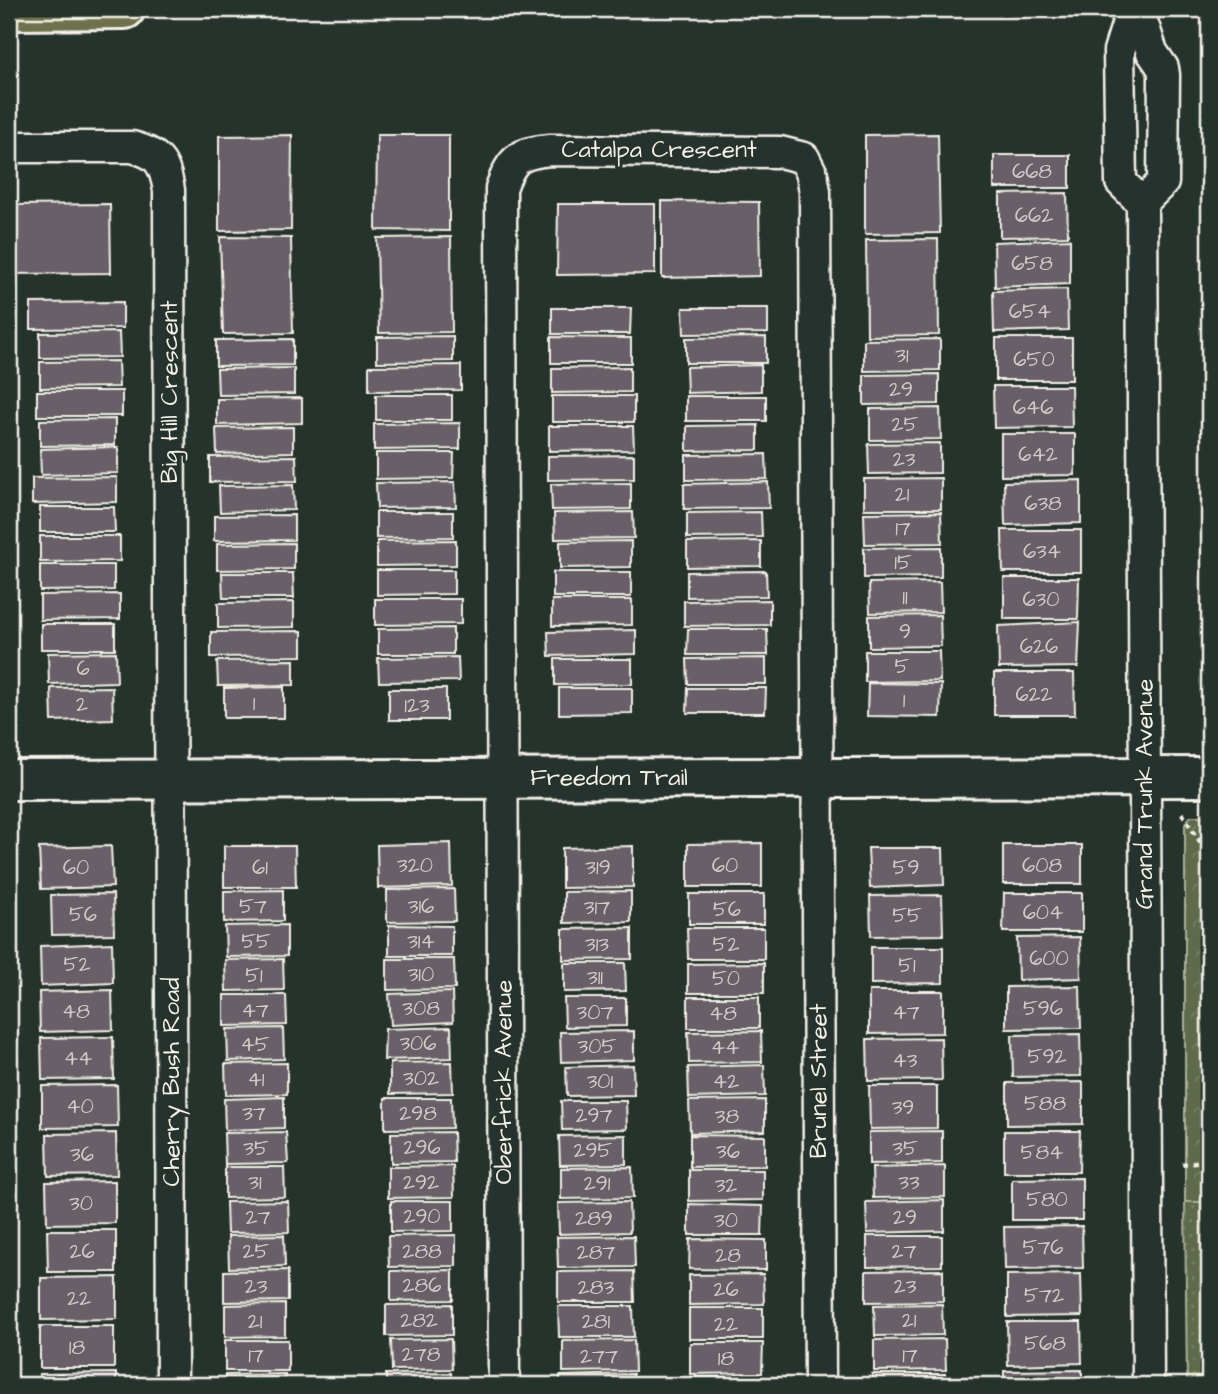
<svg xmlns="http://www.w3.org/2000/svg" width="1218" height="1394" font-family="'Architects Daughter',sans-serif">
<defs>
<pattern id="grass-dots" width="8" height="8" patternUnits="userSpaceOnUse" patternTransform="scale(1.75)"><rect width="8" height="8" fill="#5e6a4b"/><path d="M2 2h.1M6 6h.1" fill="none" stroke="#768065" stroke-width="1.8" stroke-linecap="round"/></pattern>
<pattern id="park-crowns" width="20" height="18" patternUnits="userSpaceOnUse" patternTransform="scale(1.75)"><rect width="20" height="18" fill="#5e6a4b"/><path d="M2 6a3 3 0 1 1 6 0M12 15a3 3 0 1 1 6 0" fill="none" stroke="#768065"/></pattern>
</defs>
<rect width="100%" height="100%" fill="#26332d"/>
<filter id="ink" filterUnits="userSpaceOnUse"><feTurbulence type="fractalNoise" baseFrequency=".0143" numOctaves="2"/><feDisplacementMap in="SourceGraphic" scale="14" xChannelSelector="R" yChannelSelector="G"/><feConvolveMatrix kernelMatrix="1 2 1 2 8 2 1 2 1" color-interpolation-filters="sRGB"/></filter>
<g filter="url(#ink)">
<path fill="url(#grass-dots)" stroke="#a9ae9a" stroke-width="2" d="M 1185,1202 L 1209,1202 L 1209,1385 L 1187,1385 Z"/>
<path fill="url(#park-crowns)" stroke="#a9ae9a" stroke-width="2" d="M 1191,816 L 1209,816 L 1209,1202 L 1185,1202 L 1185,823 Z"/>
<g fill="#675f67" stroke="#f4f1e8" stroke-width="2">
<path d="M 938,134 L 940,233 L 865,234 L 865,135 Z"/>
<path d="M 292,135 L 291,230 L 219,231 L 219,136 Z"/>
<path d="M 377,135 L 449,135 L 449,231 L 376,230 Z"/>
<rect x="994" y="155" width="76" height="33"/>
<path d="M 1067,193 L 1068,236 L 1000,237 L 1000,194 Z"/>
<path d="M 662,201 L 759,202 L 760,276 L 662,278 Z"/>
<path d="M 110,204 L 111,273 L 9,274 L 9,205 Z"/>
<path d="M 558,204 L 655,204 L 655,274 L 557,275 Z"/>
<path d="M 220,237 L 291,238 L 293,333 L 223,334 Z"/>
<path d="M 451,237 L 452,332 L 379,333 L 377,238 Z"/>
<path d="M 938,239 L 939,335 L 867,336 L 866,240 Z"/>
<path d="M 1070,239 L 1070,284 L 995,287 L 994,242 Z"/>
<path d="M 1067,289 L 1068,330 L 994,332 L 993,291 Z"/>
<path d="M 123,302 L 123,328 L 31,329 L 31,303 Z"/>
<path d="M 552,308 L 631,308 L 630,334 L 552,334 Z"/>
<path d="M 683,308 L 768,308 L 768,333 L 684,334 Z"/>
<path d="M 119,332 L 120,357 L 40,358 L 40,333 Z"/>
<path d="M 453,336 L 453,361 L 377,362 L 377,337 Z"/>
<path d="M 551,337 L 631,338 L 631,363 L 551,363 Z"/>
<path d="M 766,337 L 766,363 L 686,363 L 686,338 Z"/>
<rect x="996" y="338" width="76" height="42"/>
<path d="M 293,339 L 293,365 L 216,366 L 216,340 Z"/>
<path d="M 940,339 L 940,370 L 864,371 L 864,340 Z"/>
<path d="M 118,361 L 119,387 L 40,388 L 40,362 Z"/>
<path d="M 461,365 L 461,390 L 369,391 L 369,366 Z"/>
<path d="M 761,365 L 761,391 L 687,393 L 686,367 Z"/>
<path d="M 630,367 L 630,392 L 552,393 L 552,368 Z"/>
<path d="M 294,368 L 294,394 L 218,395 L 217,369 Z"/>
<path d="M 939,374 L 939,404 L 864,405 L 864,375 Z"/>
<path d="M 993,386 L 1071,386 L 1072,427 L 994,428 Z"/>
<rect x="37" y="391" width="85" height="25"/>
<rect x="376" y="395" width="76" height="25"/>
<rect x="552" y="396" width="82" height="26"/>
<rect x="686" y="396" width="80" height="25"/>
<path d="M 302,398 L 302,423 L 217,425 L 217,399 Z"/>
<path d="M 940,408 L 941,439 L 870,440 L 870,409 Z"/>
<path d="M 115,419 L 115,445 L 40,446 L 40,420 Z"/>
<path d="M 460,423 L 460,449 L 374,450 L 374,424 Z"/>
<path d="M 758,425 L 758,450 L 687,451 L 687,426 Z"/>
<path d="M 549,426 L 633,426 L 634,450 L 549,451 Z"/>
<path d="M 293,427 L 293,452 L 217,454 L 216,428 Z"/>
<path d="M 1001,434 L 1075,434 L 1075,475 L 1001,476 Z"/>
<path d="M 940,443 L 940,473 L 869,474 L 868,444 Z"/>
<path d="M 118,447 L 118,473 L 41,475 L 40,449 Z"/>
<path d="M 376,453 L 454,453 L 453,478 L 376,479 Z"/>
<path d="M 766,454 L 767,479 L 686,480 L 686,455 Z"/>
<path d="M 634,455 L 634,479 L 548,480 L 548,456 Z"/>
<path d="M 296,456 L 297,481 L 210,482 L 210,457 Z"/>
<path d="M 117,477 L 117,502 L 32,504 L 32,478 Z"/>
<path d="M 941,478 L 941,509 L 864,509 L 864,479 Z"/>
<path d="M 1081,480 L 1081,523 L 1005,525 L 1004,482 Z"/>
<path d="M 455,482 L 456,507 L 377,508 L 376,483 Z"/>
<path d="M 768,482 L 769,508 L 684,509 L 684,484 Z"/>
<path d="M 631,483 L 631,509 L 552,510 L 551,484 Z"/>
<path d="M 293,485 L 294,510 L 220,512 L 219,486 Z"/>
<path d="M 40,507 L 114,507 L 115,532 L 40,532 Z"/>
<path d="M 376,512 L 453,512 L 453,537 L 376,538 Z"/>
<path d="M 633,512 L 634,538 L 555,539 L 554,513 Z"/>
<path d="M 761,512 L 762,537 L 687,538 L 687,513 Z"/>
<path d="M 941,512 L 942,543 L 865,544 L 864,513 Z"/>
<path d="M 294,515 L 294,540 L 214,541 L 214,516 Z"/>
<path d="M 1204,525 L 1209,525 L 1209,563 L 1205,563 Z"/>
<path d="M 1002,530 L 1081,530 L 1081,572 L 1003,572 Z"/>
<path d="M 40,536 L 120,536 L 120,561 L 40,562 Z"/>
<path d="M 456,540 L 456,565 L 377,566 L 377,541 Z"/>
<path d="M 631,541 L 631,567 L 560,568 L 560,542 Z"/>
<path d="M 761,541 L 761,566 L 687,567 L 687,542 Z"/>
<path d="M 294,543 L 294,569 L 217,570 L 217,544 Z"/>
<path d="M 941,547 L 941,577 L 864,578 L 864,548 Z"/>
<path d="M 40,565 L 114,565 L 114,590 L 40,591 Z"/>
<path d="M 377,570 L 454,570 L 454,594 L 377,595 Z"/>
<path d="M 766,571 L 767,596 L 687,597 L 687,572 Z"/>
<rect x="553" y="572" width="78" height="25"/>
<path d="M 222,573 L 293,573 L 294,598 L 223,598 Z"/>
<path d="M 1004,578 L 1079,578 L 1078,619 L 1004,619 Z"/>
<path d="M 940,582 L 941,612 L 870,613 L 869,583 Z"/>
<path d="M 120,594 L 120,619 L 40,620 L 40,595 Z"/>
<path d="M 375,599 L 461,599 L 461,624 L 375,625 Z"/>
<path d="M 552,600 L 632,600 L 632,625 L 552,626 Z"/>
<path d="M 770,600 L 770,625 L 684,626 L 684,601 Z"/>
<path d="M 294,602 L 294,627 L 218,628 L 218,603 Z"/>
<path d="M 940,615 L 941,646 L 869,647 L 869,616 Z"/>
<path d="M 1080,622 L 1078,667 L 999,668 L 998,626 Z"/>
<rect x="41" y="624" width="74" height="25"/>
<path d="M 453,628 L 453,654 L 378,654 L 378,629 Z"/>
<path d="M 688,629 L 767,629 L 768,655 L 687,655 Z"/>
<path d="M 636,630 L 636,654 L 549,656 L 548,632 Z"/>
<path d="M 302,631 L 302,656 L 211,657 L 211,632 Z"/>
<path d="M 865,651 L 939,651 L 940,681 L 865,682 Z"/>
<path d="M 116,652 L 117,682 L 49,684 L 48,653 Z"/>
<path d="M 458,657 L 459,681 L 379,682 L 378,658 Z"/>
<path d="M 766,658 L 766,684 L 688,684 L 687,659 Z"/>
<path d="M 555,659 L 632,659 L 632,684 L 555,685 Z"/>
<path d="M 294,660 L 294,685 L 218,686 L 217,661 Z"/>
<path d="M 994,673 L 1074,673 L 1075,715 L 994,715 Z"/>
<path d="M 868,683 L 941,684 L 940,717 L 867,716 Z"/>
<path d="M 112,687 L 113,719 L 52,721 L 51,688 Z"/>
<path d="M 284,687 L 284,718 L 224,718 L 224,688 Z"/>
<path d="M 559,688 L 632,688 L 632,713 L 559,714 Z"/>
<path d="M 688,688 L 766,688 L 765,713 L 687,713 Z"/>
<rect x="389" y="689" width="57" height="31"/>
<path d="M 451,843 L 452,886 L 378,888 L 377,845 Z"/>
<path d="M 762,843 L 762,887 L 688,887 L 688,844 Z"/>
<rect x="1003" y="845" width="79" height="39"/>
<path d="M 111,846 L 113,887 L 41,889 L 39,848 Z"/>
<path d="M 224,846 L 295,846 L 296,887 L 224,887 Z"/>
<path d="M 633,846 L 633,887 L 562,888 L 562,848 Z"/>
<path d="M 868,848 L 943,848 L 944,885 L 870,888 Z"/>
<path d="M 454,889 L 455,921 L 387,922 L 387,890 Z"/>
<path d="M 283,890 L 283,921 L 224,922 L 224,891 Z"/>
<path d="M 631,891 L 631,922 L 564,923 L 564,892 Z"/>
<path d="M 1004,893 L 1082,893 L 1082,932 L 1003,932 Z"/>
<path d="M 113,894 L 114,934 L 52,935 L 51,895 Z"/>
<rect x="689" y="894" width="75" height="30"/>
<path d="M 942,895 L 943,935 L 871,936 L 870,896 Z"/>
<path d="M 287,925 L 287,956 L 226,957 L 225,926 Z"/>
<path d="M 389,925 L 452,926 L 452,956 L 389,956 Z"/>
<path d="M 632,928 L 632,959 L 563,960 L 563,929 Z"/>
<path d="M 687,928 L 764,928 L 764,959 L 688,959 Z"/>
<path d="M 1080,937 L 1081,978 L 1018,980 L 1017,938 Z"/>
<path d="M 112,943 L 113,983 L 41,986 L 40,946 Z"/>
<path d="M 871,947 L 943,947 L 943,983 L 871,984 Z"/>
<path d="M 283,959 L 284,990 L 226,991 L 225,960 Z"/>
<path d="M 387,959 L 454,959 L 455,989 L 387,990 Z"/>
<path d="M 564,963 L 625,963 L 626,991 L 564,992 Z"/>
<path d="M 764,963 L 764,993 L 688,993 L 688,964 Z"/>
<path d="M 1080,986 L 1081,1028 L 1006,1029 L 1006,987 Z"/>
<path d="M 112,990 L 113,1030 L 40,1032 L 39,992 Z"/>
<path d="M 869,991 L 943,991 L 943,1033 L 869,1034 Z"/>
<path d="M 452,992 L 453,1022 L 391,1025 L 389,994 Z"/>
<path d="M 224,995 L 286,995 L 287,1025 L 224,1026 Z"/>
<rect x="688" y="997" width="71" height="31"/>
<path d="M 564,998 L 626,998 L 626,1026 L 565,1027 Z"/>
<path d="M 451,1027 L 452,1058 L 384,1060 L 385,1029 Z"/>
<path d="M 283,1028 L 284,1059 L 228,1061 L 227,1029 Z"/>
<path d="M 634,1031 L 634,1060 L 561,1062 L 560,1032 Z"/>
<path d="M 761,1031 L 762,1062 L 689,1063 L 688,1032 Z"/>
<path d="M 1080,1034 L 1081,1076 L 1013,1077 L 1012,1035 Z"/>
<path d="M 113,1037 L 114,1079 L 42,1080 L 41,1038 Z"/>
<path d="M 941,1038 L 942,1080 L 868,1081 L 867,1039 Z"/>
<path d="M 452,1062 L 453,1093 L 390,1094 L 390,1063 Z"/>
<path d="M 287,1063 L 287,1094 L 226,1095 L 225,1064 Z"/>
<path d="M 633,1065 L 634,1095 L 567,1096 L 566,1067 Z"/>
<path d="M 764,1065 L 765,1096 L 689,1098 L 688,1067 Z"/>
<path d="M 1083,1082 L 1083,1124 L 1007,1125 L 1007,1083 Z"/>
<path d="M 117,1085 L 118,1127 L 42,1128 L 42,1086 Z"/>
<path d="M 869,1086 L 937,1086 L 937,1128 L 870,1129 Z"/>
<path d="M 284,1097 L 284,1128 L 225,1130 L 224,1099 Z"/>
<path d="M 385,1098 L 451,1098 L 452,1128 L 385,1129 Z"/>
<path d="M 765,1100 L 765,1131 L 690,1133 L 689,1101 Z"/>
<path d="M 561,1101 L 626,1101 L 627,1129 L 562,1130 Z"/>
<path d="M 942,1131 L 942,1163 L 869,1164 L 869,1132 Z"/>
<path d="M 1004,1131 L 1080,1131 L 1079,1172 L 1004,1172 Z"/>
<path d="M 286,1132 L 288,1163 L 225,1164 L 224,1133 Z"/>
<path d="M 453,1132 L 454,1162 L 391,1163 L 391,1133 Z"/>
<path d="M 116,1133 L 117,1175 L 48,1176 L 47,1134 Z"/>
<path d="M 626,1135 L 626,1164 L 560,1165 L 559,1136 Z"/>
<path d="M 690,1135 L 765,1136 L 765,1166 L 690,1167 Z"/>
<path d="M 453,1166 L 454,1197 L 388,1198 L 388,1167 Z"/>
<path d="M 945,1166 L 945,1197 L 873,1198 L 872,1168 Z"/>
<path d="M 225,1167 L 284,1167 L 285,1197 L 225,1198 Z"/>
<path d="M 632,1167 L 633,1198 L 561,1199 L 561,1168 Z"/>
<path d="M 689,1170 L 763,1170 L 763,1200 L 689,1201 Z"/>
<path d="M 1082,1178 L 1082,1220 L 1012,1220 L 1012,1179 Z"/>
<path d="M 115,1181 L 115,1223 L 47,1224 L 46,1182 Z"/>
<path d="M 944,1200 L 944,1231 L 867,1233 L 866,1202 Z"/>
<path d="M 288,1201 L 289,1232 L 227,1233 L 226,1202 Z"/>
<path d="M 391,1201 L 453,1201 L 453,1231 L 391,1232 Z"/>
<path d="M 629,1202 L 630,1232 L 559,1234 L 558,1203 Z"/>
<path d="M 689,1204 L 763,1206 L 762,1235 L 689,1235 Z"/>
<path d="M 1082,1226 L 1083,1268 L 1005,1269 L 1004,1227 Z"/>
<path d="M 47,1230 L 116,1230 L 116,1272 L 48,1272 Z"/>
<path d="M 284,1235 L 285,1266 L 229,1268 L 228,1236 Z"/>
<path d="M 456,1235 L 456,1266 L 389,1267 L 388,1236 Z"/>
<path d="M 634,1236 L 635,1267 L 558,1268 L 557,1237 Z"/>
<path d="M 867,1236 L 942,1236 L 942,1266 L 867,1267 Z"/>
<path d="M 690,1239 L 766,1240 L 766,1270 L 689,1269 Z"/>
<path d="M 288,1270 L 288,1301 L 224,1302 L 224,1271 Z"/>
<path d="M 453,1270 L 453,1300 L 391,1301 L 391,1271 Z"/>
<path d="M 943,1270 L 943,1301 L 866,1302 L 866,1271 Z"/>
<path d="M 634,1271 L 635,1302 L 558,1302 L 558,1272 Z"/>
<path d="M 763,1274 L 764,1304 L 689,1305 L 689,1275 Z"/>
<path d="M 1081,1274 L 1082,1316 L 1007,1317 L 1007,1275 Z"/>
<path d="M 117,1277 L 117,1319 L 41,1320 L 41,1278 Z"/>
<path d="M 285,1304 L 285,1336 L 225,1337 L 225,1305 Z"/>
<path d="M 452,1304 L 452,1335 L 386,1336 L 386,1305 Z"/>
<path d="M 942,1304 L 943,1335 L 875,1336 L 874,1305 Z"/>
<path d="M 558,1306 L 633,1306 L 634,1337 L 559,1337 Z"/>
<rect x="689" y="1308" width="74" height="31"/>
<path d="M 1007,1322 L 1081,1322 L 1082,1363 L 1008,1365 Z"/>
<rect x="40" y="1326" width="74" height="42"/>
<path d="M 451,1339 L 452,1369 L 392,1370 L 391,1340 Z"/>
<path d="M 945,1339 L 946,1370 L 874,1371 L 874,1340 Z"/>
<rect x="225" y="1340" width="63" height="31"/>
<path d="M 634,1340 L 635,1371 L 563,1372 L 563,1341 Z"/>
<path d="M 690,1343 L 763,1343 L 762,1373 L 690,1374 Z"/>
<path d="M 1082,1370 L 1082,1385 L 1004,1385 L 1004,1371 Z"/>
<path d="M 116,1373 L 116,1385 L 39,1385 L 39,1374 Z"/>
<path d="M 451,1373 L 452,1385 L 386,1385 L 386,1374 Z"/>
<path d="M 285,1374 L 285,1385 L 225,1385 L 225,1375 Z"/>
<path d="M 633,1374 L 633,1385 L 560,1385 L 560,1376 Z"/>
<rect x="872" y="1374" width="73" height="11"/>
<rect x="690" y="1377" width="76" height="8"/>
</g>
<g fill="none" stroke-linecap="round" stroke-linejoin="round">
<defs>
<g id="street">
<path d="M 1132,9 L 1119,51 L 1121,182 L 1142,203"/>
<path d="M 1138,9 L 1152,52 L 1163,68 L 1164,75 L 1163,182 L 1142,203 L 1148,1385"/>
<path d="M 9,147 L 132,147 C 159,154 164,162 169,190 L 172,1385"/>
<path d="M 504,1385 L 501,188 C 512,158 519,153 550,150 L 780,152 L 804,158 L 812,174 L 815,192 L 820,1385"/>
</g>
<path id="secondary" d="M 9,780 L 1209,777"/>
<path id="primary" d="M 9,10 L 125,9"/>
</defs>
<use href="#street" stroke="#f4f1e8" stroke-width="35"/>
<use href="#secondary" stroke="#f4f1e8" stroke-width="44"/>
<use href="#primary" stroke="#f4f1e8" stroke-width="44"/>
<g stroke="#f4f1e8" stroke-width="4.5" stroke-dasharray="5 5" stroke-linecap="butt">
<path d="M 1182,813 L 1209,856"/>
<path d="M 1182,1164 L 1209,1160"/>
</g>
<use href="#street" stroke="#26332d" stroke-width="30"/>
<use href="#secondary" stroke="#26332d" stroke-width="38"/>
<use href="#primary" stroke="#6e714b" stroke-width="38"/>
</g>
</g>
<g text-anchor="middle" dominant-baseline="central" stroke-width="6" stroke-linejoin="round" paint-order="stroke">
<g font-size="21" fill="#d1ccc8">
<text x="1032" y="171">668</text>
<text x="1034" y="215">662</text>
<text x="1032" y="263">658</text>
<text x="1030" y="311">654</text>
<text x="902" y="355">31</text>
<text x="1034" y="359">650</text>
<text x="901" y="389">29</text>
<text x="1033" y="407">646</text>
<text x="905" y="424">25</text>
<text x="1038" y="454">642</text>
<text x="904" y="459">23</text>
<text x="902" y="494">21</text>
<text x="1043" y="503">638</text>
<text x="903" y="528">17</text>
<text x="1042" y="551">634</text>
<text x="903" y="562">15</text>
<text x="905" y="597">11</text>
<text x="1041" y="599">630</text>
<text x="905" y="631">9</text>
<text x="1039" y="646">626</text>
<text x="902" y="666">5</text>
<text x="83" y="668">6</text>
<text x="1034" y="694">622</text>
<text x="904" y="700">1</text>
<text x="254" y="703">1</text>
<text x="82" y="704">2</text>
<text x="417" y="705">123</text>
<text x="415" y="865">320</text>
<text x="725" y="865">60</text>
<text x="1042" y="865">608</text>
<text x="76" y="867">60</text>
<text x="260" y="867">61</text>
<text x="598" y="867">319</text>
<text x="906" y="867">59</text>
<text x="253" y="906">57</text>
<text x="421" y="906">316</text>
<text x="597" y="907">317</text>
<text x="727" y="909">56</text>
<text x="1043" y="912">604</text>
<text x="83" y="914">56</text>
<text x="907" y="915">55</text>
<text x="256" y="941">55</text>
<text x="421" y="941">314</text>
<text x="597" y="944">313</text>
<text x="726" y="944">52</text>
<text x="1049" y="958">600</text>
<text x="77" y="964">52</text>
<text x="907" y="965">51</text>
<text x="421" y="974">310</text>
<text x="254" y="975">51</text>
<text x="595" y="977">311</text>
<text x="726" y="978">50</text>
<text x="421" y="1008">308</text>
<text x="1043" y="1008">596</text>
<text x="255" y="1010">47</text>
<text x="76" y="1011">48</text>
<text x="595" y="1012">307</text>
<text x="906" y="1012">47</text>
<text x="723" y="1013">48</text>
<text x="418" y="1043">306</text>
<text x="255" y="1044">45</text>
<text x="597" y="1046">305</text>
<text x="725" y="1047">44</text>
<text x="1047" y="1056">592</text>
<text x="78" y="1058">44</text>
<text x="905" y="1060">43</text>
<text x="421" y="1078">302</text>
<text x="256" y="1079">41</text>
<text x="600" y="1081">301</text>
<text x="726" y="1081">42</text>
<text x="1045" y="1103">588</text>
<text x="80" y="1106">40</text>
<text x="903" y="1107">39</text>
<text x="254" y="1113">37</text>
<text x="418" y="1113">298</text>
<text x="594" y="1115">297</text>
<text x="727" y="1116">38</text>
<text x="422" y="1147">296</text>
<text x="256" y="1148">35</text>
<text x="905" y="1148">35</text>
<text x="593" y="1150">295</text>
<text x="728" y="1151">36</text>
<text x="1042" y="1152">584</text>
<text x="82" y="1154">36</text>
<text x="255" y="1182">31</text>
<text x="421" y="1182">292</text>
<text x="909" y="1182">33</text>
<text x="597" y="1183">291</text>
<text x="726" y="1185">32</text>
<text x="1047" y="1199">580</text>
<text x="81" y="1203">30</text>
<text x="422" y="1216">290</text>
<text x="258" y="1217">27</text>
<text x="905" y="1217">29</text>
<text x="594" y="1218">289</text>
<text x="726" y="1220">30</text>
<text x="1043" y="1247">576</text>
<text x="82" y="1251">26</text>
<text x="256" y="1251">25</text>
<text x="422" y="1251">288</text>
<text x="904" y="1251">27</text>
<text x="596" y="1252">287</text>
<text x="728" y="1255">28</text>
<text x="422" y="1285">286</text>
<text x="256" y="1286">23</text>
<text x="905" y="1286">23</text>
<text x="596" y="1287">283</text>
<text x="726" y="1289">26</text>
<text x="1044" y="1295">572</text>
<text x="79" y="1298">22</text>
<text x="419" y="1320">282</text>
<text x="909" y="1320">21</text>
<text x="255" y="1321">21</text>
<text x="596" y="1321">281</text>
<text x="726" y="1324">22</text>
<text x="1045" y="1343">568</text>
<text x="77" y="1347">18</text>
<text x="421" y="1354">278</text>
<text x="256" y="1355">17</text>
<text x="910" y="1355">17</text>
<text x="599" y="1356">277</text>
<text x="726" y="1358">18</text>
</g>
<g font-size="24" fill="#f4f1e8" stroke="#26332d">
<text x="659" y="150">Catalpa Crescent</text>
<text transform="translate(170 392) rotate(-90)">Big Hill Crescent</text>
<text x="609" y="778">Freedom Trail</text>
<text transform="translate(1145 794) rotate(-90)">Grand Trunk Avenue</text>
<text transform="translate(819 1081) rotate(-90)">Brunel Street</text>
<text transform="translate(172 1082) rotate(-90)">Cherry Bush Road</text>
<text transform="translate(504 1082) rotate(-90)">Oberfrick Avenue</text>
</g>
</g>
<rect width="1218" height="1394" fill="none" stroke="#26332d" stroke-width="35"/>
<rect x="18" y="18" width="1183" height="1359" fill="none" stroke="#f4f1e8" stroke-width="2.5" filter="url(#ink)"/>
</svg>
